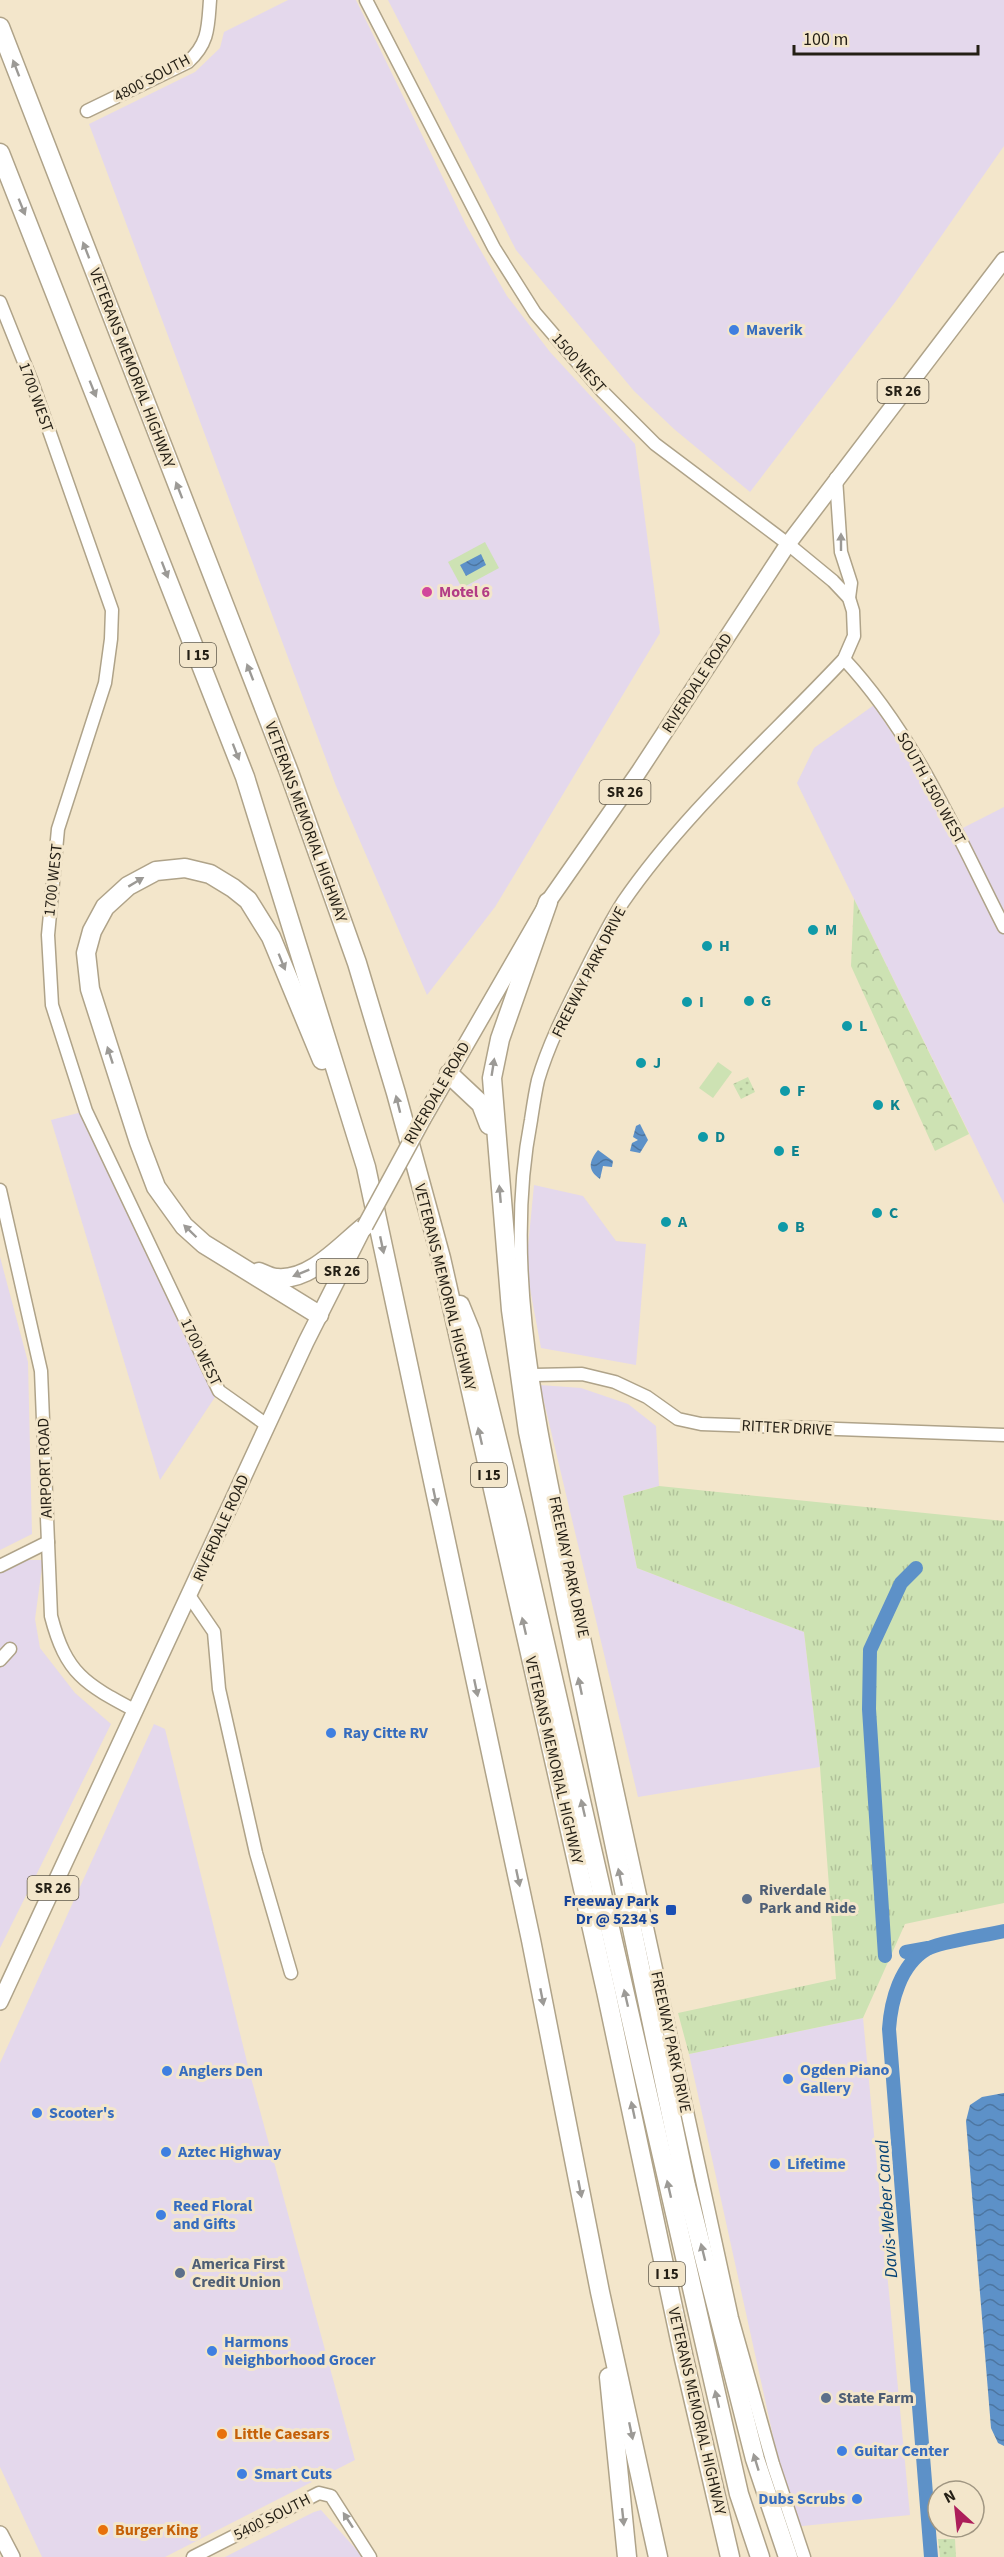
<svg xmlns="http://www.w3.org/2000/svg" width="1004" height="2557" font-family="'Source Sans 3',sans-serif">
<defs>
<pattern id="grass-tufts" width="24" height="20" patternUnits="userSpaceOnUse" patternTransform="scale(1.5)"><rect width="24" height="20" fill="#cde2b3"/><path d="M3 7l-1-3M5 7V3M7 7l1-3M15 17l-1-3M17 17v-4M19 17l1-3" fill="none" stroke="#b0c199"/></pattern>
<pattern id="forest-crowns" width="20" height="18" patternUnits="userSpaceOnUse" patternTransform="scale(1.5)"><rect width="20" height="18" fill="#cde2b3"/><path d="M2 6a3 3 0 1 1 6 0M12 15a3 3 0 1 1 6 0" fill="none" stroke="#b0c199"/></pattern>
<pattern id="park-dots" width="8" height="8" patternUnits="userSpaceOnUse" patternTransform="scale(1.5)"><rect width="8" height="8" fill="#cde2b3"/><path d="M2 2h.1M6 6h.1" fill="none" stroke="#b0c199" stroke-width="1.8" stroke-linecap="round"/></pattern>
<pattern id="water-waves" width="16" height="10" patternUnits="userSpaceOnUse" patternTransform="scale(1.5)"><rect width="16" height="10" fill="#5d91c8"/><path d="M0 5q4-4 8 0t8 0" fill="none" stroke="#4d76a1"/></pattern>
</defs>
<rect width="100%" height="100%" fill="#f3e6cb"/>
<g fill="#e4d8ec">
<path d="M 288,0 L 356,0 L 466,225 L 507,296 L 550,352 L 635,444 L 660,633 L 495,907 L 427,995 L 336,786 L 89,124 L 195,72 L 220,48 L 224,32 Z"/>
<path d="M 388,0 L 1004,0 L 1004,146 L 896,301 L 750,492 L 674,429 L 634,391 L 516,250 Z"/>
<path d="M 874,705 L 904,752 L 949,835 L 1004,807 L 1004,1204 L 797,783 L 814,748 Z"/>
<path d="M 86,1111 L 219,1391 L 160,1480 L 51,1120 Z"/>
<path d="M 534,1185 L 583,1196 L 616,1241 L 646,1244 L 636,1365 L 541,1348 L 526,1267 Z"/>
<path d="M 0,1257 L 28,1362 L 32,1534 L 0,1550 Z"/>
<path d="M 540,1385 L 581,1388 L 628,1404 L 656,1426 L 659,1486 L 623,1496 L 637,1568 L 804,1632 L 820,1767 L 638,1797 Z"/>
<path d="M 26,1560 L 43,1560 L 35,1619 L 40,1648 L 75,1693 L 111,1724 L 0,1948 L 0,1573 Z"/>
<path d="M 154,1724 L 165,1729 L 250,2074 L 355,2460 L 165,2557 L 42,2557 L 0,2467 L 0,2063 Z"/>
<path d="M 863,2018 L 910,2515 L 793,2527 L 689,2054 Z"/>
<path d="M 321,2510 L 363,2557 L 225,2557 L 314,2512 Z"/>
</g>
<path fill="url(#grass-tufts)" d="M 659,1486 L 1004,1521 L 1004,1903 L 905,1924 L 863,2018 L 689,2054 L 678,2013 L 836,1979 L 820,1767 L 804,1632 L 637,1568 L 623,1496 Z"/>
<path fill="url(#forest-crowns)" d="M 854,899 L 969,1134 L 935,1151 L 851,966 Z"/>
<g fill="url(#park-dots)">
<path d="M 748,1077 L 755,1092 L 741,1099 L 733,1084 Z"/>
<path d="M 938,2539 L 955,2539 L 956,2557 L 940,2557 Z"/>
</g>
<g fill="#cde2b3">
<path d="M 485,542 L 499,568 L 462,588 L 448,562 Z"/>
<path d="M 718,1062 L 732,1072 L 713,1098 L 699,1088 Z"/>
</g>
<g fill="url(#water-waves)">
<path d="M 481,554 L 486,565 L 466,576 L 460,565 Z"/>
<path d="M 640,1124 L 648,1140 L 640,1153 L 630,1151 L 632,1143 L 638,1140 L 633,1137 L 636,1126 Z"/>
<path d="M 598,1150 L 613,1161 L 612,1167 L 603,1166 L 600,1179 C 587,1170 589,1161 598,1150 Z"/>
<path d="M 1004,2093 L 1004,2446 L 998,2443 L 991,2428 L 966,2121 L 970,2105 L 982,2097 Z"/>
</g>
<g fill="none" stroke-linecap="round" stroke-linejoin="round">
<g stroke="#5d91c8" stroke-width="14">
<path d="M 906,1952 L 928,1948"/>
<path d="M 885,1956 L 869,1709 L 870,1650 L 901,1583 L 916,1568"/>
<path d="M 931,2557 L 889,2029 C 891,2001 900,1965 927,1949 C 938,1942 988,1935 1004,1931"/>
</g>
<defs>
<g id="minor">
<path d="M 366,0 L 494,248 L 535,313 L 603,392 L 655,444 L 788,544 L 833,581 L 849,598 L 853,611 L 854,636 L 844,659 C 770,738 685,812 623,902 C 607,927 593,956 580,982 C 564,1014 548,1046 538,1080 C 535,1093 533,1107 531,1120 C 503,1264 537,1413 566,1555 L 732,2318 L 773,2464 L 804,2557"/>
<path d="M 87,111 L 188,62 C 209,43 208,27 210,0"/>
<path d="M 0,302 L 32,382 L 112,610 L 111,639 L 105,683 L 58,829 L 48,935 L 52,1005 L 86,1111 L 219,1391 L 267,1425"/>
<path d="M 836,478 L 841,552 L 851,583 L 849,598"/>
<path d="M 844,659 C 915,735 957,835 1004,927"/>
<path d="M 0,1190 L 41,1371 L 51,1616 C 66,1674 85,1684 136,1711"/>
<path d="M 534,1375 L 582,1374 L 615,1382 L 647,1397 L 678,1419 L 701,1424 L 1004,1435"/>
<path d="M 0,1566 L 48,1542"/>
<path d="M 190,1597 L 214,1632 L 219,1689 L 231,1742 L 256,1853 L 291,1973"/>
<path d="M 0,1660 L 10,1649"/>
<path d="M 193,2557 L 319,2493 L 331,2496 L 370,2557"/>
</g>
<g id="major">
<path d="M 423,1119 L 548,902 L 638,773 L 788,544 L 1004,260"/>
<path d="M 0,2002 L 306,1342 L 362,1231"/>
<path d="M 0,2534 L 12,2557"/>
</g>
<g id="highway">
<path d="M 0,27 L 289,772 L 357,963 L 396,1093 L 441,1258 L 606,1991 L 684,2359 L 730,2557"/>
<path d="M 0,153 L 245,777 L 366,1167 L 531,1940 L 600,2292 L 658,2557"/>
<path d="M 548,902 L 500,1039 L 492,1078 L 511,1310 L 528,1432 L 686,2186 L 755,2459 L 788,2557"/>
<path d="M 449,1074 L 481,1104 L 489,1125"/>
<path d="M 259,1272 C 264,1274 271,1278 277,1278 C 311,1281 341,1245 365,1226"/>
<path d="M 460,1305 L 471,1332 L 517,1520 L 739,2494 L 760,2557"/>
<path d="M 319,1315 L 204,1244 L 184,1226 L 156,1187 L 139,1142 L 90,989 L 86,953 L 92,931 L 105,907 L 128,886 L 156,871 L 185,868 L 210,874 L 233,888 L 248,900 L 271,937 L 322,1060"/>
<path d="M 609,2377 L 627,2557"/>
</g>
</defs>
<use href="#minor" stroke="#afa389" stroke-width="15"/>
<use href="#major" stroke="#afa389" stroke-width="18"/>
<use href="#highway" stroke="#afa389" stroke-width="21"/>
<use href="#minor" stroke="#fff" stroke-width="12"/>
<use href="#major" stroke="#fff" stroke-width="15"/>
<use href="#highway" stroke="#fff" stroke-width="18"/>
<defs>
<path id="major-bridge" d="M 365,1226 L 423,1119"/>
</defs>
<use href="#major-bridge" stroke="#afa389" stroke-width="18" stroke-linecap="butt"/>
<use href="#major-bridge" stroke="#fff" stroke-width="15"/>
</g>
<defs><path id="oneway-solid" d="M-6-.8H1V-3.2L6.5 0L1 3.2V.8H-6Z" transform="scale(1.5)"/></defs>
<g fill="#9c9a96">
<use href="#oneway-solid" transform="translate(16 68) rotate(-111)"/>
<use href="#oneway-solid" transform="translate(22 207) rotate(68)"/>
<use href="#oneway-solid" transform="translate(86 250) rotate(-111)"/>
<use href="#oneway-solid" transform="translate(93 389) rotate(68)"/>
<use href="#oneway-solid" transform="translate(179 490) rotate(-111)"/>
<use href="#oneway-solid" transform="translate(841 542) rotate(-90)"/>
<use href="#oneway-solid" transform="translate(165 570) rotate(69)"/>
<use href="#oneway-solid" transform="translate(250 672) rotate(-111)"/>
<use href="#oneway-solid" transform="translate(236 752) rotate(69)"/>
<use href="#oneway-solid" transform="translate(136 882) rotate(-31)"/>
<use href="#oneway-solid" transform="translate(282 962) rotate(68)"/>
<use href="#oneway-solid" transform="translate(110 1055) rotate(-108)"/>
<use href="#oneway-solid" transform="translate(493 1067) rotate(-81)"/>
<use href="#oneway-solid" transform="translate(398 1104) rotate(-104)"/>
<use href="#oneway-solid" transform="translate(500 1194) rotate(-95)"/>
<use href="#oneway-solid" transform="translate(190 1231) rotate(-136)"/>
<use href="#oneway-solid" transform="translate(382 1245) rotate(78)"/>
<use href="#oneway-solid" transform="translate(301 1273) rotate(158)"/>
<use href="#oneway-solid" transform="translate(480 1436) rotate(-103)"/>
<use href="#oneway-solid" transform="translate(435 1497) rotate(78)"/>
<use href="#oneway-solid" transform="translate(524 1626) rotate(-103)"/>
<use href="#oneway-solid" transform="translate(580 1686) rotate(-102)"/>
<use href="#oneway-solid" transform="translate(476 1688) rotate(78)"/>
<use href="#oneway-solid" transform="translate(583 1808) rotate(-103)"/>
<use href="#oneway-solid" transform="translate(620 1877) rotate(-102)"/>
<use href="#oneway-solid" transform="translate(518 1878) rotate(78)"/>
<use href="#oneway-solid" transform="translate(542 1997) rotate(79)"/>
<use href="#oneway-solid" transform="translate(626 1998) rotate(-103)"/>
<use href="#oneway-solid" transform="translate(633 2110) rotate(-102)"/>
<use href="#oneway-solid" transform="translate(580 2189) rotate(79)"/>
<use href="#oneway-solid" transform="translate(669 2189) rotate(-103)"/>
<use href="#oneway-solid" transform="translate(703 2252) rotate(-104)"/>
<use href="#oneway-solid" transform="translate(717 2399) rotate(-103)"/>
<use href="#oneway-solid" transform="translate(631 2431) rotate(78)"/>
<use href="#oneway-solid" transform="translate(756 2462) rotate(-107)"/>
<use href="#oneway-solid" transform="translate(623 2517) rotate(84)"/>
<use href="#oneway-solid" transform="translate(348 2520) rotate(-123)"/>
</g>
<g fill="#3f7fe0" stroke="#f3e6cb" stroke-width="2">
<circle cx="734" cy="330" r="6"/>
<circle cx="331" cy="1733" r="6"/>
<circle cx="167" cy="2071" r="6"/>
<circle cx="788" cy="2079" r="6"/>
<circle cx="37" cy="2113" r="6"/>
<circle cx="166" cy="2152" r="6"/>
<circle cx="775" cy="2164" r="6"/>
<circle cx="161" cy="2215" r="6"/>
<circle cx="212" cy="2351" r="6"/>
<circle cx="842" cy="2451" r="6"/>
<circle cx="242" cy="2474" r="6"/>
<circle cx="857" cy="2499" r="6"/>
</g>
<circle fill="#d1479c" stroke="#f3e6cb" stroke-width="2" cx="427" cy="592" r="6"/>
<g fill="#0f9aa8" stroke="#f3e6cb" stroke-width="2">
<circle cx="813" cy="930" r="6"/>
<circle cx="707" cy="946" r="6"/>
<circle cx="749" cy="1001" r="6"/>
<circle cx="687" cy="1002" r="6"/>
<circle cx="847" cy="1026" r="6"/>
<circle cx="641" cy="1063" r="6"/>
<circle cx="785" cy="1091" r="6"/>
<circle cx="878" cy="1105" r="6"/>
<circle cx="703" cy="1137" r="6"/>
<circle cx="779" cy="1151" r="6"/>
<circle cx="877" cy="1213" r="6"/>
<circle cx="666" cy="1222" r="6"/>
<circle cx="783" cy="1227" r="6"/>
</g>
<g fill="#5c6f8a" stroke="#f3e6cb" stroke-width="2">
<circle cx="747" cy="1899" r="6"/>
<circle cx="180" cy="2273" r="6"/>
<circle cx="826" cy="2398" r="6"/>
</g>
<rect fill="#1a4fb4" stroke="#f3e6cb" stroke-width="2" x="665" y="1904" width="12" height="12" rx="3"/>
<g fill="#e8710a" stroke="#f3e6cb" stroke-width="2">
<circle cx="222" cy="2434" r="6"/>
<circle cx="103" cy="2530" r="6"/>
</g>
<g text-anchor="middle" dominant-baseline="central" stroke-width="6" stroke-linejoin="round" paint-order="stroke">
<g fill="#f3e6cb" stroke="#625b4c" stroke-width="1.5">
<rect x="877.5" y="379" width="51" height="24" rx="4.5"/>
<rect x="180" y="643" width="36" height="24" rx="4.5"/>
<rect x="599.5" y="780" width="51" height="24" rx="4.5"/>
<rect x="316.5" y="1259" width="51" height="24" rx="4.5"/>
<rect x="471" y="1463" width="36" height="24" rx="4.5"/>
<rect x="27.5" y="1876" width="51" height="24" rx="4.5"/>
<rect x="649" y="2262" width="36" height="24" rx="4.5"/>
</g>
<g font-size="15" font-weight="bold" fill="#241f15">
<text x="903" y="391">SR 26</text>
<text x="198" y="655">I 15</text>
<text x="625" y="792">SR 26</text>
<text x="342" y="1271">SR 26</text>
<text x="489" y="1475">I 15</text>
<text x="53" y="1888">SR 26</text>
<text x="667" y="2274">I 15</text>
</g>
<g font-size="16" fill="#241f15" stroke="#f3e6cb">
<text transform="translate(152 78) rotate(-28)">4800 SOUTH</text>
<text transform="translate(579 363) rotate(49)">1500 WEST</text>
<text transform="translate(132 368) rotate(69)">VETERANS MEMORIAL HIGHWAY</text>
<text transform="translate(36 397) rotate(70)">1700 WEST</text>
<text transform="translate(697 683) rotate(-57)">RIVERDALE ROAD</text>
<text transform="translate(931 788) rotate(61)">SOUTH 1500 WEST</text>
<text transform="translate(306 822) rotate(70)">VETERANS MEMORIAL HIGHWAY</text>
<text transform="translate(53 880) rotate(-84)">1700 WEST</text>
<text transform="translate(589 972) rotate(-63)">FREEWAY PARK DRIVE</text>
<text transform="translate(437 1093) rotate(-60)">RIVERDALE ROAD</text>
<text transform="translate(445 1287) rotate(76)">VETERANS MEMORIAL HIGHWAY</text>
<text transform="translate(201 1352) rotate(64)">1700 WEST</text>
<text transform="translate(787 1428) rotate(3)">RITTER DRIVE</text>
<text transform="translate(45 1468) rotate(-92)">AIRPORT ROAD</text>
<text transform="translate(221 1528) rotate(-66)">RIVERDALE ROAD</text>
<text transform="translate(569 1567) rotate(78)">FREEWAY PARK DRIVE</text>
<text transform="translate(554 1760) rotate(77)">VETERANS MEMORIAL HIGHWAY</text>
<text transform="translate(671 2042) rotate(78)">FREEWAY PARK DRIVE</text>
<text transform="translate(697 2411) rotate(77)">VETERANS MEMORIAL HIGHWAY</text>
<text transform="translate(272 2517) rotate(-27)">5400 SOUTH</text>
</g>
<g font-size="16" font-weight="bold" fill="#366cbe" stroke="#f3e6cb" text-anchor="start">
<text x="746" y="330">Maverik</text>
<text x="343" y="1733">Ray Citte RV</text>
<text x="800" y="2070">Ogden Piano<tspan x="800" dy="18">Gallery</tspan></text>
<text x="179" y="2071">Anglers Den</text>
<text x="49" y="2113">Scooter's</text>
<text x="178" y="2152">Aztec Highway</text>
<text x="787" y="2164">Lifetime</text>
<text x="173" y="2206">Reed Floral<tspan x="173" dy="18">and Gifts</tspan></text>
<text x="224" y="2342">Harmons<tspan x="224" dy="18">Neighborhood Grocer</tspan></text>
<text x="854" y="2451">Guitar Center</text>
<text x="254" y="2474">Smart Cuts</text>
<text x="845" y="2499" text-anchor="end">Dubs Scrubs</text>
</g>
<g font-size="16" font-weight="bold" fill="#b23c85" stroke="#f3e6cb" text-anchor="start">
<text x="439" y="592">Motel 6</text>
</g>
<g font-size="16" font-weight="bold" fill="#0d838f" stroke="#f3e6cb" text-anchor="start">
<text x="825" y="930">M</text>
<text x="719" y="946">H</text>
<text x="761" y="1001">G</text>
<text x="699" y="1002">I</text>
<text x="859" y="1026">L</text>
<text x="653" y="1063">J</text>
<text x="797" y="1091">F</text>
<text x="890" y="1105">K</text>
<text x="715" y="1137">D</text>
<text x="791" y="1151">E</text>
<text x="889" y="1213">C</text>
<text x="678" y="1222">A</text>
<text x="795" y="1227">B</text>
</g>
<g font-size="16" font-weight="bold" fill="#4e5e75" stroke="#f3e6cb" text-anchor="start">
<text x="759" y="1890">Riverdale<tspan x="759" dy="18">Park and Ride</tspan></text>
<text x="192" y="2264">America First<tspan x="192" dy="18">Credit Union</tspan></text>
<text x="838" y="2398">State Farm</text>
</g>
<g font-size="16" font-weight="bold" fill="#164399" stroke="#f3e6cb" text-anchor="end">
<text x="659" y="1901">Freeway Park<tspan x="659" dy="18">Dr @ 5234 S</tspan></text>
</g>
<g font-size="16" font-weight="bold" fill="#c56008" stroke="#f3e6cb" text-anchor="start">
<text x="234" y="2434">Little Caesars</text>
<text x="115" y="2530">Burger King</text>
</g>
<g font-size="18" font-style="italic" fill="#034074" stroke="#f3e6cb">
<text transform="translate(887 2209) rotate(-94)">Davis-Weber Canal</text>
</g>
</g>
<g transform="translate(956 2509) rotate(333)"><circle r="28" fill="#f3e6cb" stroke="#a09682" stroke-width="1.5"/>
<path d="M0-4.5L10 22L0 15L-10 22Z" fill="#ac1e5a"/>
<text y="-9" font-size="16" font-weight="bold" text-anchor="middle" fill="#241f15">N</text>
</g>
<path d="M794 45v9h184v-9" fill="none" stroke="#241f15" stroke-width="3"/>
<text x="803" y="45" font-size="18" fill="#241f15" stroke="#f3e6cb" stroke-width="4.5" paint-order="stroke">100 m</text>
</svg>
